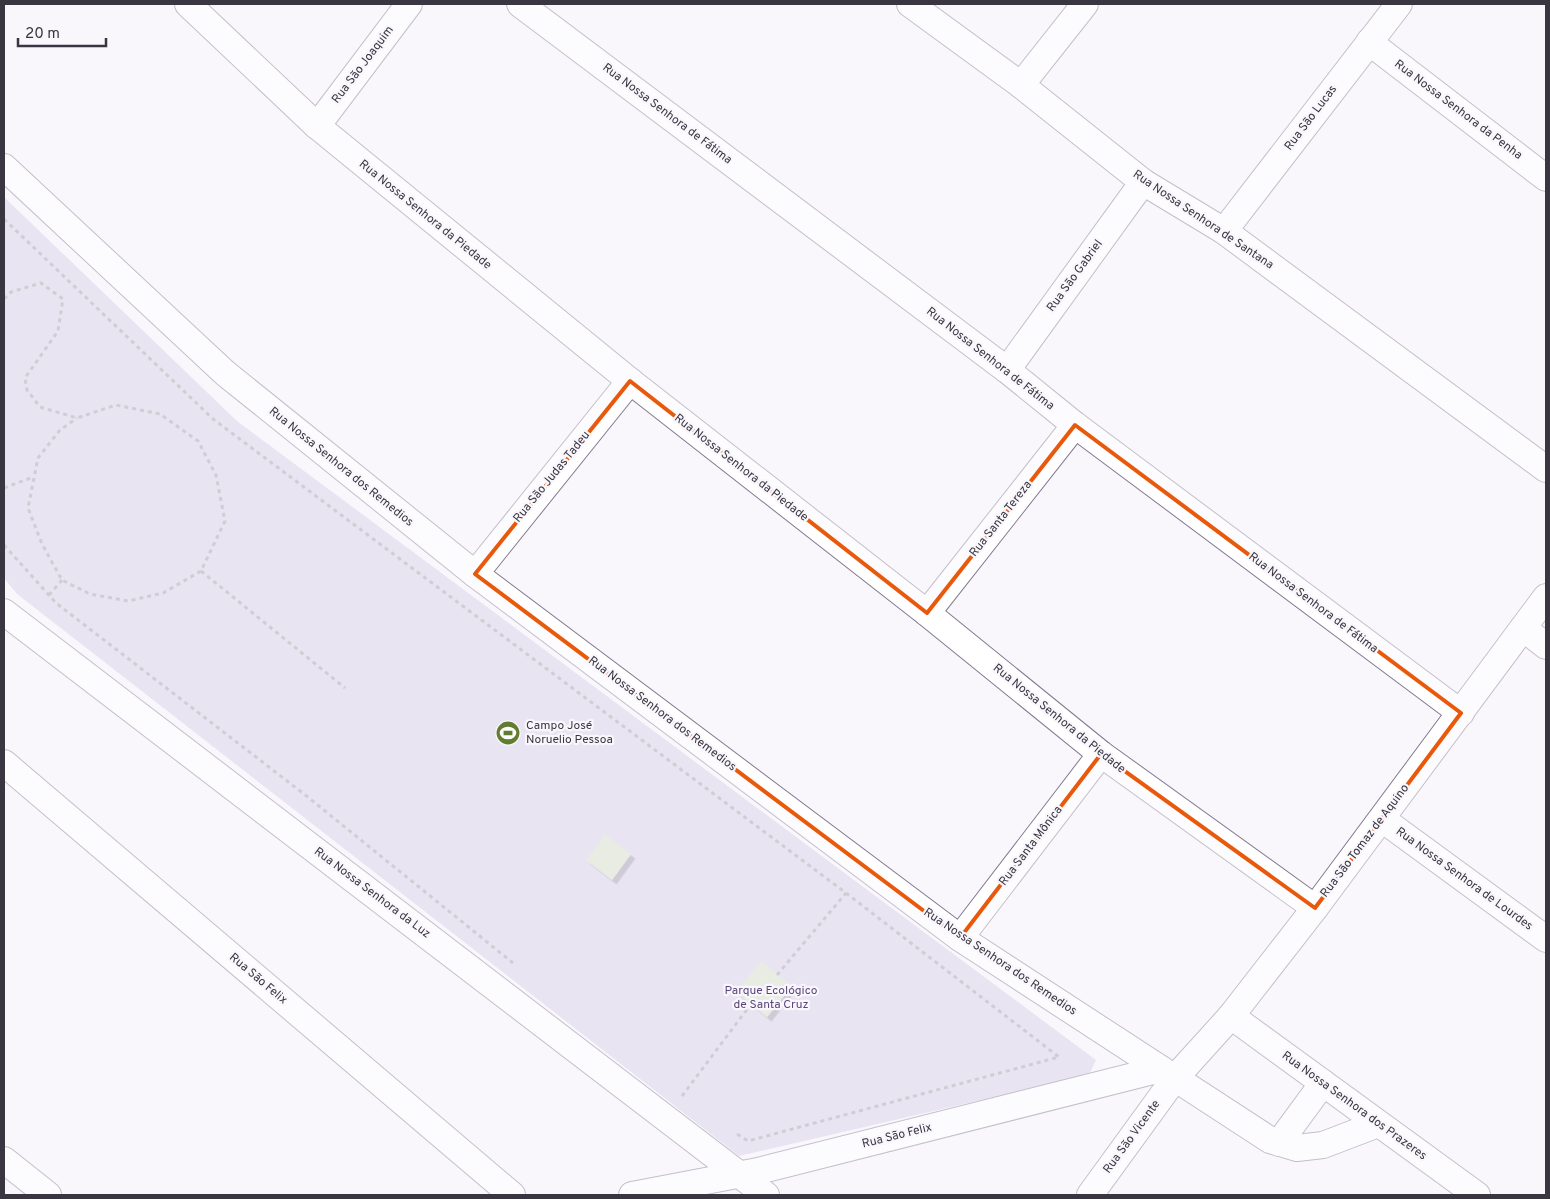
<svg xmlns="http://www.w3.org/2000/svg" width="1550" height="1199" font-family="Overpass,sans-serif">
<defs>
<filter id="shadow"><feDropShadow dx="4.5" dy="4.5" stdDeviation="0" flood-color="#0004"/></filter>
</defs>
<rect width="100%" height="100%" fill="#f9f7fc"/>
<path fill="#d5cce7" d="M 4,197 L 237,421 L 1096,1060 L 1089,1075 L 739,1156 L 17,594 L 4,578 Z"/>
<g fill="#d3dec3" filter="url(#shadow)">
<path d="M 605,835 L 631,854 L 612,880 L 586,860 Z"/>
<path d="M 761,961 L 792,986 L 767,1017 L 736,992 Z"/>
</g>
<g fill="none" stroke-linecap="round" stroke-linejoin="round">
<defs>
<g id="minor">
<path d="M 188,4 L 317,126 L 630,381 L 927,613 L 1101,754 L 1315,908"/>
<path d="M 520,4 L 1007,370 L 1075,425 L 1461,713"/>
<path d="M 910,4 L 1021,85 L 1143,182 L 1224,231 L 1546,469"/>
<path d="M 1369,42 L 1546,178"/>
<path d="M 1021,85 L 1085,4"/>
<path d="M 317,126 L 409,4"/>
<path d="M 4,167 L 225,373 L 475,574 L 960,938 L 1270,1140 L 1297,1148 L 1323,1145 L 1378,1124"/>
<path d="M 1224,231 L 1399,4"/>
<path d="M 1007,370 L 1143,182"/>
<path d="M 475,574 L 630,381"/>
<path d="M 4,612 L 766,1195"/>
<path d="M 927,613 L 1075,425"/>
<path d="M 1523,628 L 1546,646"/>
<path d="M 4,763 L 512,1195"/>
<path d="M 1382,819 L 1546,939"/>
<path d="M 960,938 L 1101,754"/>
<path d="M 1231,1016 L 1477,1195"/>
<path d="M 1279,1143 L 1323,1083"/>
<path d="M 4,1160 L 48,1195"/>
<path d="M 632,1195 L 758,1171 L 1161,1069"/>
<path d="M 1090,1195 L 1175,1078 L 1231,1016 L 1315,908 L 1546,597"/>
</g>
</defs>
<use href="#minor" stroke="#827a92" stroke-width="28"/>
<g stroke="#9d9aa2" stroke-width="3" stroke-dasharray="4 4" stroke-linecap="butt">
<path d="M 4,219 L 213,419 L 846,893 L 1059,1057 L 748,1141 L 734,1132"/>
<path d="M 4,299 L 11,292 L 41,283 L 63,299 L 58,331 L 25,378 L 27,390 L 40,407 L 77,418 L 116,405 L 160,414 L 198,441 L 216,475 L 225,521 L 201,571 L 163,593 L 128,601 L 90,594 L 62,580 L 42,544 L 28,508 L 38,458 L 60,430 L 77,418"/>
<path d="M 4,488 L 33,477"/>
<path d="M 4,545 L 56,603 L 304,794 L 513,963"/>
<path d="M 201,571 L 345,688"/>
<path d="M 49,595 L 62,580"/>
<path d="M 777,975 L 846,893"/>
<path d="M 682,1096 L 751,1004"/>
</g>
<use href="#minor" stroke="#fff" stroke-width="26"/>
</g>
<path d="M0 0H1550V1199H0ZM 630,381 L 927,613 L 1075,425 L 1461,713 L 1315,908 L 1101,754 L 960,938 L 475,574 Z" fill="#f9f7fc" fill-opacity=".55" fill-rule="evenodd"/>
<path fill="none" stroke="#e8590c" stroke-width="4" stroke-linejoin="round" d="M 630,381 L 927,613 L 1075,425 L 1461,713 L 1315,908 L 1101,754 L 960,938 L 475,574 Z"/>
<defs>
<symbol id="stadium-disc" viewBox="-11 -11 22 22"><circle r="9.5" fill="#637d30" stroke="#f9f7fc"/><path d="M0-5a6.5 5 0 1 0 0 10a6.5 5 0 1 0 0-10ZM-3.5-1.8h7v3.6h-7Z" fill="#fff"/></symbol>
</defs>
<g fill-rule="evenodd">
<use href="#stadium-disc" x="494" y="719" width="28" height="28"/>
</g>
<g text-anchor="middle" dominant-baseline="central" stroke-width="4.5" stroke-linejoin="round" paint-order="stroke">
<g font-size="12" fill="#3a3641" stroke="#f9f7fc">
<text transform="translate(363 65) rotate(-53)">Rua São Joaquim</text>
<text transform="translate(1458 110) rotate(37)">Rua Nossa Senhora da Penha</text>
<text transform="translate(667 114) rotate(37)">Rua Nossa Senhora de Fátima</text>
<text transform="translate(1311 118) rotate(-53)">Rua São Lucas</text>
<text transform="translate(425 215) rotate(39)">Rua Nossa Senhora da Piedade</text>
<text transform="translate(1203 220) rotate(34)">Rua Nossa Senhora de Santana</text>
<text transform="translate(1075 276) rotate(-54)">Rua São Gabriel</text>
<text transform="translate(990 359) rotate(38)">Rua Nossa Senhora de Fátima</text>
<text transform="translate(341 467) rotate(39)">Rua Nossa Senhora dos Remedios</text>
<text transform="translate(741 468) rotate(38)">Rua Nossa Senhora da Piedade</text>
<text transform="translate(552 477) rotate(-51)">Rua São Judas Tadeu</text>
<text transform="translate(1001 519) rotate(-52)">Rua Santa Tereza</text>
<text transform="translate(1313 603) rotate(37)">Rua Nossa Senhora de Fátima</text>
<text transform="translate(662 714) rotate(37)">Rua Nossa Senhora dos Remedios</text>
<text transform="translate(1059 719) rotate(39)">Rua Nossa Senhora da Piedade</text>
<text transform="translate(1365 841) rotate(-53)">Rua São Tomaz de Aquino</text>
<text transform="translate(1031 846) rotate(-53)">Rua Santa Mônica</text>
<text transform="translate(1464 879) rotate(36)">Rua Nossa Senhora de Lourdes</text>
<text transform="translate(372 893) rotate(37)">Rua Nossa Senhora da Luz</text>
<text transform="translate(1000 962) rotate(34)">Rua Nossa Senhora dos Remedios</text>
<text transform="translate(258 979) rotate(40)">Rua São Felix</text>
<text transform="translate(1354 1106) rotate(36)">Rua Nossa Senhora dos Prazeres</text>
<text transform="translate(897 1136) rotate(-14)">Rua São Felix</text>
<text transform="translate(1132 1137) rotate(-54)">Rua São Vicente</text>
</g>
<g font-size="12" fill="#3a3641" stroke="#f9f7fc" text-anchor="start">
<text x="526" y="726">Campo José<tspan x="526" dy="14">Noruelio Pessoa</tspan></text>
</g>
<g font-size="12" fill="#5c467c" stroke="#f9f7fc">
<text x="771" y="991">Parque Ecológico<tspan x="771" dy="14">de Santa Cruz</tspan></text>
</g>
</g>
<rect width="1550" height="1199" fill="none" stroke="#3a3641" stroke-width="10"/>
<path d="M18 38v8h88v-8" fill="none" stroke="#3a3641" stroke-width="2.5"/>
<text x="25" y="38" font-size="15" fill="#3a3641" stroke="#f9f7fc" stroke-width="4" paint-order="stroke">20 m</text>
</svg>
